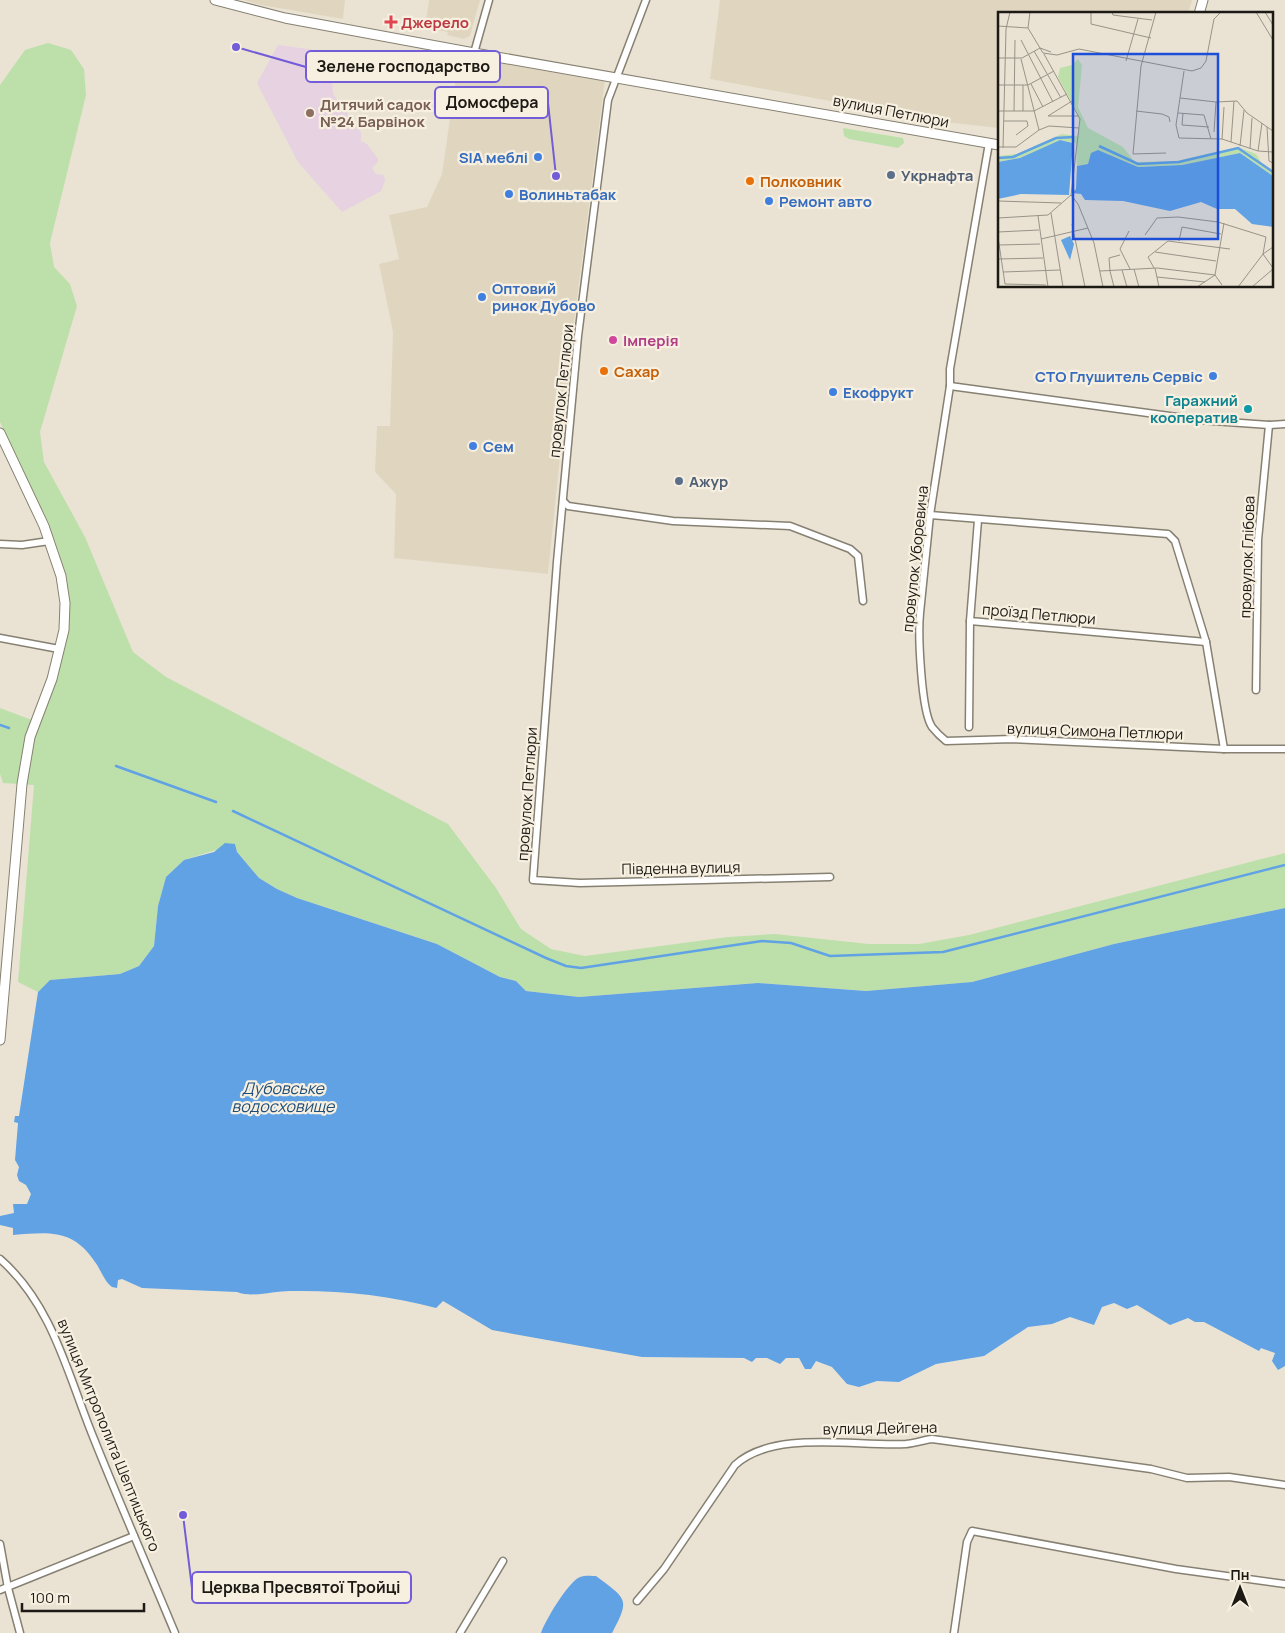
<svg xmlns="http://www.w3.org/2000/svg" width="1285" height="1633" font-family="Manrope,sans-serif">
<rect width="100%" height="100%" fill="#eae3d4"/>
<g fill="#e0d6c0">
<path d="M 244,0 L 345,0 L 343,19 L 261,5 Z"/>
<path d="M 429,0 L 480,0 L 470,36 L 463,39 L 447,35 L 448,32 L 425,28 Z"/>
<path d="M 720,0 L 1192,0 L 1188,14 L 999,14 L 999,128 L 944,122 L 710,79 Z"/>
<path d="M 459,56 L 605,80 L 573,330 L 548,574 L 394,558 L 396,494 L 375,472 L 377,426 L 390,426 L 393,332 L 379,264 L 399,259 L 389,215 L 427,207 L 442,174 Z"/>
</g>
<path fill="#e7d2e1" d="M 278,45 L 331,52 L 333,94 L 361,132 L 361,141 L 367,144 L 378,159 L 378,162 L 372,168 L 376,174 L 384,175 L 385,181 L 381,191 L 342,212 L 298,162 L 257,83 Z"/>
<g fill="#bde0aa">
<path d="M 48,43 L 71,50 L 84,69 L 86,95 L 50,243 L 54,267 L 70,284 L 77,306 L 40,432 L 44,462 L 85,537 L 133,652 L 166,677 L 448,824 L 496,888 L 521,929 L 551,949 L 585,956 L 728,937 L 775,934 L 869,944 L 919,944 L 969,935 L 1285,853 L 1285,908 L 1114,944 L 972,982 L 866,991 L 758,983 L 579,997 L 526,991 L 516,981 L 500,977 L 437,944 L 297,898 L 277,889 L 259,878 L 237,852 L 235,844 L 184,860 L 166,877 L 158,906 L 154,946 L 139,966 L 120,974 L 51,980 L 38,992 L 18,982 L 34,785 L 3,783 L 0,774 L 0,708 L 32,720 L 31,735 L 56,681 L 69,630 L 70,603 L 66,574 L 49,524 L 0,422 L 0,85 L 25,50 Z"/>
<path d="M 843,128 L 903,138 L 904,143 L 898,148 L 849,139 L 844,136 Z"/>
</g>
<g fill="#60a2e4">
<path d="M 225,843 L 235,844 L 237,852 L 259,878 L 277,889 L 297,898 L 437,944 L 500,977 L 516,981 L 526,991 L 579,997 L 758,983 L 866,991 L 972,982 L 1114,944 L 1285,908 L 1285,1366 L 1278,1370 L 1272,1361 L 1275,1353 L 1261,1348 L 1259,1351 L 1204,1322 L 1195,1322 L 1188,1318 L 1170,1325 L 1137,1305 L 1127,1309 L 1114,1303 L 1102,1307 L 1094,1325 L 1070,1317 L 1052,1324 L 1028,1327 L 984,1356 L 936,1364 L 899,1382 L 877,1381 L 859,1387 L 847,1384 L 832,1367 L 816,1361 L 811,1369 L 805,1369 L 799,1358 L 786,1358 L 780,1364 L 767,1358 L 756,1358 L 752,1362 L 744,1358 L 642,1357 L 492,1330 L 443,1301 L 436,1308 C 390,1295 337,1290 290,1291 C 273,1291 253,1298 237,1292 L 142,1288 L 122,1279 L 118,1280 L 117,1288 L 112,1287 C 104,1281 101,1270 95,1262 C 73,1229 50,1232 13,1235 L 13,1228 L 0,1225 L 0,1216 L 14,1213 L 13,1204 L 27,1204 L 31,1194 L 26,1185 L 19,1181 L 17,1175 L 19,1167 L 15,1160 L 18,1123 L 14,1122 L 15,1116 L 19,1116 L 38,992 L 50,980 L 120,974 L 139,966 L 154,946 L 158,906 L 166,877 L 184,860 L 214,852 Z"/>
<path d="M 596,1576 C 626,1599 631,1598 612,1633 L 541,1633 C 545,1621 568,1582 580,1577 C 585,1575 592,1576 596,1576 Z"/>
</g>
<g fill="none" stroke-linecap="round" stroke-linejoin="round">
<g stroke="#60a2e4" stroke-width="2.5">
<path d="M 0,725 L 9,728"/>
<path d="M 116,766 L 216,802"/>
<path d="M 233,811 L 546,958 L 566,966 L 581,968 L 762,941 L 791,943 L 830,956 L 943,952 L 1285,865"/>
</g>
<defs>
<g id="minor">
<path d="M 646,0 L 608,100 L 578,336 L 557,562 L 533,880 L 580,883 L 830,877"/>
<path d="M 474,53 L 489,0"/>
<path d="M 989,143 L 950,369 L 950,386 L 930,515 L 920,613 C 918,634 921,711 932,727 C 936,732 941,737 946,741 L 1013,739 L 1224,749 L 1285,749"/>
<path d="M 950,386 L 1199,420 L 1269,425 L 1285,424"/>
<path d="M 563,501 L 568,506 L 673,521 L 790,526 L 850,549 L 858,556 L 863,601"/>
<path d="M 930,515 L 1168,534 L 1175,541 L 1206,642 L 1224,749"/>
<path d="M 978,520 L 970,621 L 1206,642"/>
<path d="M 0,544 L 22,545 L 49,541"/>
<path d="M 0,638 L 59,649"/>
<path d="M 1256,690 L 1258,540 L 1269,425"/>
<path d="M 969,727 L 970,621"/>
<path d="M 0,1259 C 53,1305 68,1376 94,1439 C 120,1504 148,1568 175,1633"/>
<path d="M 0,1544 L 8,1588 L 20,1633"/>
<path d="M 0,1590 L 134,1536"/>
<path d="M 637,1601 L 664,1569 L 735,1465 C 774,1429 857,1447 906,1444 C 915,1443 924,1440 932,1439 L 1151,1469 L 1187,1478 L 1229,1477 L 1285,1485"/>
<path d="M 460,1633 L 503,1561"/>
<path d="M 954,1633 L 967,1542 L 972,1531 L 1176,1569 L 1285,1584"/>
</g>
<path id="tertiary" d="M 0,433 L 44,526 L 61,576 L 65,603 L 64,630 L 52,679 L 30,737 L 22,784 L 0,1040"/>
<g id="secondary">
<path d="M 215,0 L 285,18 L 474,53 L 999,145"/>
<path d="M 1199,14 L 1203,0"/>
</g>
</defs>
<use href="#minor" stroke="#868072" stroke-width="9"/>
<use href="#tertiary" stroke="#868072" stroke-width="11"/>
<use href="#secondary" stroke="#868072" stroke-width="11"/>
<use href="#minor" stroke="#fff" stroke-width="6"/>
<use href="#tertiary" stroke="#fff" stroke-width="9"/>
<use href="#secondary" stroke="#fff" stroke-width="9"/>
</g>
<path fill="#e0444e" stroke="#f7f0e1" stroke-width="2" d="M388.5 14.5h5v5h5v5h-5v5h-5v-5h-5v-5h5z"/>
<circle fill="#8d6e63" stroke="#f7f0e1" stroke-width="2" cx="310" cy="113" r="5"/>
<g fill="#3f7fe0" stroke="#f7f0e1" stroke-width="2">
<circle cx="538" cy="157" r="5"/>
<circle cx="509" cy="194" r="5"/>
<circle cx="769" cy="201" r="5"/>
<circle cx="482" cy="297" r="5"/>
<circle cx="1213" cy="376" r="5"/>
<circle cx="833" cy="392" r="5"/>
<circle cx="473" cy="446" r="5"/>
</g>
<g fill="#5c6f8a" stroke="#f7f0e1" stroke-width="2">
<circle cx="891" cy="175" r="5"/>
<circle cx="679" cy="481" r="5"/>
</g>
<g fill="#e8710a" stroke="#f7f0e1" stroke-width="2">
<circle cx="750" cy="181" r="5"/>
<circle cx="604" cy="371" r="5"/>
</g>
<circle fill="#d1479c" stroke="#f7f0e1" stroke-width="2" cx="613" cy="340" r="5"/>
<circle fill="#0f9aa8" stroke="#f7f0e1" stroke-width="2" cx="1248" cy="409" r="5"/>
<g text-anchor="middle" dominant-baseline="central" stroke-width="4.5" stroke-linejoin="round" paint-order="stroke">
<g font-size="15" font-weight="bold" fill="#be3a42" stroke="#f7f0e1" text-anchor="start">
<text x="401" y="22">Джерело</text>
</g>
<g font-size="15" font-weight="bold" fill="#785e54" stroke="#f7f0e1" text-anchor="start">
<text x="320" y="104">Дитячий садок<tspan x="320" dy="17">№24 Барвінок</tspan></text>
</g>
<g font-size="15" fill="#1d1a15" stroke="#f7f0e1">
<text transform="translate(891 111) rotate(11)">вулиця Петлюри</text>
<text transform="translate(561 391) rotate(-84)">провулок Петлюри</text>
<text transform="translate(1247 557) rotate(-88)">провулок Глібова</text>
<text transform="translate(915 559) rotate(-84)">провулок Уборевича</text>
<text transform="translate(1039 614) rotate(5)">проїзд Петлюри</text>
<text transform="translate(1095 731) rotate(2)">вулиця Симона Петлюри</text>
<text transform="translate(527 794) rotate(-86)">провулок Петлюри</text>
<text transform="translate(681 868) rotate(-1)">Південна вулиця</text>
<text transform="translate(880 1428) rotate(-1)">вулиця Дейгена</text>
<text transform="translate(109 1435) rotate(68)">вулиця Митрополита Шептицького</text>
</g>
<g font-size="15" font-weight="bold" fill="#366cbe" stroke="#f7f0e1" text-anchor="start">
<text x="528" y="157" text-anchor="end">SIA меблі</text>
<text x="519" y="194">Волиньтабак</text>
<text x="779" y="201">Ремонт авто</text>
<text x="492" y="288">Оптовий<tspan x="492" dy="17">ринок Дубово</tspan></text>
<text x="1203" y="376" text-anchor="end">СТО Глушитель Сервіс</text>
<text x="843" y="392">Екофрукт</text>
<text x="483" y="446">Сем</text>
</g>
<g font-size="15" font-weight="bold" fill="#4e5e75" stroke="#f7f0e1" text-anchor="start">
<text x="901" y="175">Укрнафта</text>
<text x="689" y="481">Ажур</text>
</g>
<g font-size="15" font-weight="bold" fill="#c56008" stroke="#f7f0e1" text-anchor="start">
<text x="760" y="181">Полковник</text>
<text x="614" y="371">Сахар</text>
</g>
<g font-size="15" font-weight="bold" fill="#b23c85" stroke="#f7f0e1" text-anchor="start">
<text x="623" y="340">Імперія</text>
</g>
<g font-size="15" font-weight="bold" fill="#0d838f" stroke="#f7f0e1" text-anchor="end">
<text x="1238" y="400">Гаражний<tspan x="1238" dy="17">кооператив</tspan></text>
</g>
<g font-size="16" font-style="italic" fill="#1f4d79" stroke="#f7f0e1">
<text x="283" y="1088">Дубовське<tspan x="283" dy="18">водосховище</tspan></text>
</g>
</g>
<g transform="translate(998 12)">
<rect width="275" height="275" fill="#eae3d4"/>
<path d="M 80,47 L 84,53 L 80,95 L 90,116 L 125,135 L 137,150 L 178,149 L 240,135 L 258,142 L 266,155 L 275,159 L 275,164 L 242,141 L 184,153 L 140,155 L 101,139 L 92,145 L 90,152 L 79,154 L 78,131 L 62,128 L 22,146 L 0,150 L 0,144 L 19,142 L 64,122 L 79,124 L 82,114 L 80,102 L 60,65 L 62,56 L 74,53 Z" fill="#bde0aa"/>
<path d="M 62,128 L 75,131 L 71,183 L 23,182 L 0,187 L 0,150 L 22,146 ZM 100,138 L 140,155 L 184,153 L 242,141 L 275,164 L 275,215 L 254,212 L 237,197 L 219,197 L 203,190 L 172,199 L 125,189 L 87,188 L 83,182 L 74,181 L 78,177 L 79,154 L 90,152 L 93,141 ZM 72,224 L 76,232 L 72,248 L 63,228 Z" fill="#60a2e4"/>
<path fill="none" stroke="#60a2e4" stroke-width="2.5" d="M 101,134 L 140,152 L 181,150 L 240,136 L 275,160M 0,146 L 15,145 L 58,126 L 76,125"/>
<path fill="none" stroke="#989388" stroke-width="1" d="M 93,0 L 93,12 L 153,26M 114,0 L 115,3 L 154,8M 158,0 L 143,54 L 135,142 L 168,141M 258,0 L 275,28M 267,0 L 275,13M 0,14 L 30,16M 30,16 L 45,41 L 59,43 L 81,37 L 194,59 L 203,56 L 208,49 L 216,7 L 223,0M 30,16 L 32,0M 23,28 L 55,90M 36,39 L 63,86M 46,42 L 82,107 L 73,183M 0,46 L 24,46 L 42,36 L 53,40M 23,47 L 41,118M 128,49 L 140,7M 186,59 L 178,113 L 181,126 L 224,127 L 260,139 L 275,140M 33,72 L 45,95M 0,73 L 30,73 L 56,59M 25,73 L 25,99M 182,86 L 218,90 L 239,89 L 249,101 L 275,119M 74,89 L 50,104 L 80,104M 0,99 L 36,99 L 69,82M 16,99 L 17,28M 138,99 L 164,102 L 171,105 L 172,110M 180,101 L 206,103 L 213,127M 185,101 L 184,113 L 211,115M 6,109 L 29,109 L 30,114 L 18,123M 269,115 L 271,149 L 275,151M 216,120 L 218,90M 224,127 L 226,95M 233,130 L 236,89M 242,134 L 246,98M 0,135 L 18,135 L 41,118 L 51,114 L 81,116M 5,136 L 8,17 L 12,0M 252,137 L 254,106M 260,139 L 264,111M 73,183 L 80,192 L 96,231 L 105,275M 0,189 L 63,191M 53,201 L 65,275M 40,204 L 50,275M 0,206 L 50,203 L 73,183M 74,212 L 87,275M 131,219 L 122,237 L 132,257M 0,220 L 41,218M 147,223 L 159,206 L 180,205 L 220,210 L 268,225M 0,225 L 7,272 L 48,273M 43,227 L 90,216M 181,229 L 184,215 L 223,222M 1,233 L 42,232M 157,240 L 218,249M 265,242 L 268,225M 265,242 L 275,256M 0,247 L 45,246M 156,256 L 150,245 L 170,229 L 232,237M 157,256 L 161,275M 136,257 L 141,275M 124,258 L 129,275M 102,259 L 159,256 L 217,263M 112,259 L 111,246 L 122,243M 112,259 L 116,275M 5,260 L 62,258M 159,265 L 207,270M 224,273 L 217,263 L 226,211M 199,275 L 217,263M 240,275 L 265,242 L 275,235M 254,275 L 275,257"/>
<path fill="#1d4ed8" fill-opacity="0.15" stroke="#1d4ed8" stroke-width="2.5" d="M 75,42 L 220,42 L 220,227 L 75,227 Z"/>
<rect width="275" height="275" fill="none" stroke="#1d1a15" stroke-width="2.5"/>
</g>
<path fill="none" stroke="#725cd7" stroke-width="2" d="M236 47L306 67M556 176L548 103M183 1515L192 1588"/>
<g fill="#725cd7" stroke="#f7f0e1" stroke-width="2">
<circle cx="236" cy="47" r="5"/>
<circle cx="556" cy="176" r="5"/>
<circle cx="183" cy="1515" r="5"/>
</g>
<g fill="#f7f0e1" stroke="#725cd7" stroke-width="2">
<rect x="306" y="51" width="194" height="31" rx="5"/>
<rect x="435" y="87" width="113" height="31" rx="5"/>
<rect x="192" y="1572" width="219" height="31" rx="5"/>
</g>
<g font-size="16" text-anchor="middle" font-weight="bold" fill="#1d1a15">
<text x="403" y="72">Зелене господарство</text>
<text x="492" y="108">Домосфера</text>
<text x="301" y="1593">Церква Пресвятої Тройці</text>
</g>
<g transform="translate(1240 1588)" stroke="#f7f0e1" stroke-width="4" paint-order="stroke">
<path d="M0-4L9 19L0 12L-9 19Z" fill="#1d1a15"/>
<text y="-8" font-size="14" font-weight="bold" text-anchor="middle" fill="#1d1a15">Пн</text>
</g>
<path d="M22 1603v8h122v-8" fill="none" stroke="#1d1a15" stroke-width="2.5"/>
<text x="30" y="1603" font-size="15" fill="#1d1a15" stroke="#f7f0e1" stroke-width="4" paint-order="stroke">100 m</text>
</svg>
